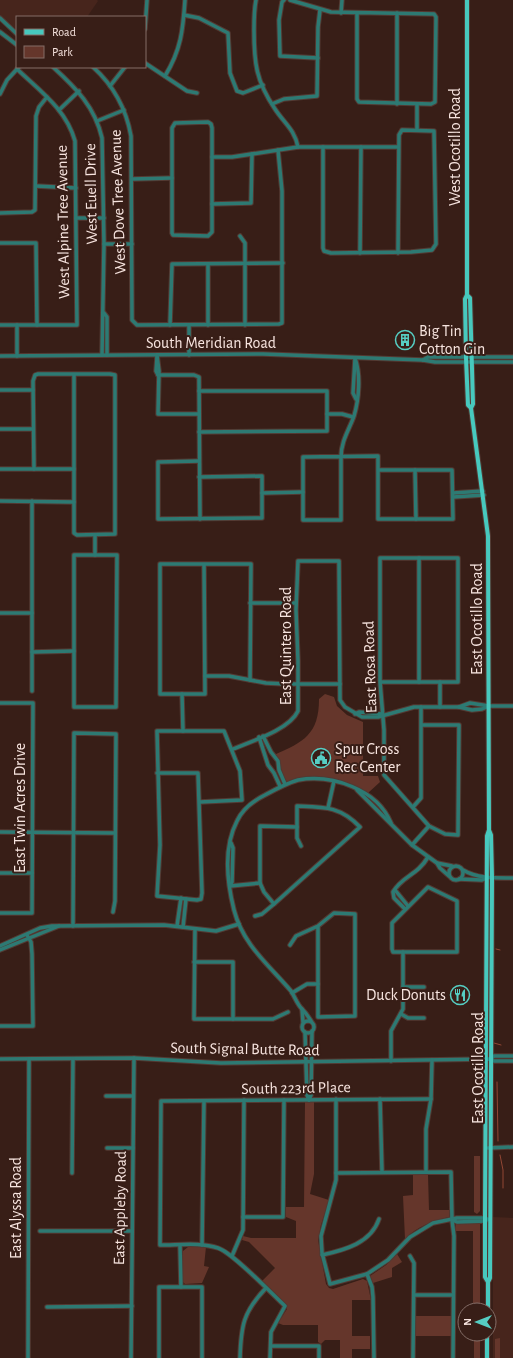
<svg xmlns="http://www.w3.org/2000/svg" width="513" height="1358" font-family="'Alegreya Sans',sans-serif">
<rect width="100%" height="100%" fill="#381e17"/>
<g fill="#47251c">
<path d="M 0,0 L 97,0 L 98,1 L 87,17 L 17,17 L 17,30 L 0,15 Z"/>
<path d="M 493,1217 L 513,1218 L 513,1358 L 493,1358 Z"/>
</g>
<g fill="#65362b">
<path d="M 325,694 L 334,697 L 337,706 L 347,715 L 363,722 L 363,776 L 378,776 L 380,782 L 368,793 C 339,776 320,773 287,782 C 280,774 282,763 274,755 C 304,742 319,734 319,699 Z"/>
<path d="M 314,1101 L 314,1174 L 310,1194 L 329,1200 L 321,1225 L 318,1240 L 326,1284 L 329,1288 L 333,1289 L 363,1279 L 367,1281 L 371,1300 L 352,1300 L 352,1336 L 370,1336 L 370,1349 L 352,1349 L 352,1358 L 340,1358 L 340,1340 L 325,1340 L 321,1344 L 318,1342 L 318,1325 L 283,1325 L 278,1323 L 287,1309 L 287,1305 L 262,1281 L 275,1268 L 249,1242 L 242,1240 L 243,1236 L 251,1238 L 296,1238 L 296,1221 L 286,1217 L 286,1207 L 304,1207 L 305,1102 Z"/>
<path d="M 474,1156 L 480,1156 L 480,1211 L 477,1214 L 474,1212 Z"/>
<path d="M 413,1175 L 428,1175 L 429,1210 L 449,1210 L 449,1217 C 433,1221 417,1226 405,1239 L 403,1196 L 413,1195 Z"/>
<path d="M 456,1223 L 480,1224 L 480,1310 L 473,1310 L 473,1231 L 455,1231 Z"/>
<path d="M 188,1247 L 206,1247 L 204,1266 L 209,1267 L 202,1283 L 185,1284 L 183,1282 L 183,1251 Z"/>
<path d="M 397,1254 L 402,1262 L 392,1268 L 392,1277 L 373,1283 L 370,1276 L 386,1265 Z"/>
<rect x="415" y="1316" width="36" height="20"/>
<rect x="474" y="1334" width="6" height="24"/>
<path d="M 500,1338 L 500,1358 L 495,1358 L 495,1339 Z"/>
</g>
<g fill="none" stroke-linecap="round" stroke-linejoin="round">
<g stroke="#914634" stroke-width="1">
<path d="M 496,949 L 500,950"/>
<path d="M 494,1043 L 501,1045"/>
<path d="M 497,1082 L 498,1141"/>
<path d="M 500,1155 L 503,1170 L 503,1188"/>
</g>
<defs>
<g id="minor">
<path d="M 256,0 C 254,10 254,20 254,30 C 254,63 256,81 275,109 C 284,123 295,130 298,147"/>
<path d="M 284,0 L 282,2 L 279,20 L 280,56 L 318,58"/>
<path d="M 290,0 L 331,12 L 434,14 L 436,17 L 435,102 L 431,104 L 359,102 L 357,99 L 357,13"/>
<path d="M 341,13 L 342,0"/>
<path d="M 397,13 L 397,104"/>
<path d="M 184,15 L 199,18 L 228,33 L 230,73 L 237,91 L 243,93 L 263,85"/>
<path d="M 0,18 L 17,34"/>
<path d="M 145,29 L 147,0"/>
<path d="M 0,32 L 17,45"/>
<path d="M 145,63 L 187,91 L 197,93"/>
<path d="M 53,67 C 76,88 95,107 102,138 L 104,244 L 102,355"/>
<path d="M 93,67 C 114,86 126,108 131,136 L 132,320 L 137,325 L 279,324 L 282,323 L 282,191 L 278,150"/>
<path d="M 165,76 C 181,50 183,30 185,0"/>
<path d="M 110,86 L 125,67"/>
<path d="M 0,94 L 7,80 L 19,67"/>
<path d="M 272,104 L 284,99 L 317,96 L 318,27 L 320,10"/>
<path d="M 417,104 L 417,130"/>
<path d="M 59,110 L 79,91"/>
<path d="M 97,121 L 124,110"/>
<path d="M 208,122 L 211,124 L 212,128 L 212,232 L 208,236 L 173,235 L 172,233 L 172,128 L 175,123 Z"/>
<path d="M 323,147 L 323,248 L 324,251 L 331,253 L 411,252 L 432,250 L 436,244 L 434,131 L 402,130 L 399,135 L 398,253"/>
<path d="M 212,157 L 232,157 L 298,147 L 398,147"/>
<path d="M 132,179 L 172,178"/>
<path d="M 36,186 L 76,188"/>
<path d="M 212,204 L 251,203 L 252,154"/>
<path d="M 0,213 L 32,212 L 35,210 L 36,116 L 39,107 L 47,97"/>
<path d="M 76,218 L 104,218"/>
<path d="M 240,236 L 245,243 L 245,325"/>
<path d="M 0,243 L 36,243 L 37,325"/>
<path d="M 104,244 L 132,244"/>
<path d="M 360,253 L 361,147"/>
<path d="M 208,264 L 208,325"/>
<path d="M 104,313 L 107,317 L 107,355"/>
<path d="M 0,325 L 77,325 L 75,141 C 66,109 40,91 17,69"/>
<path d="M 17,325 L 17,356"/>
<path d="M 170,325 L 172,264 L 283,263"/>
<path d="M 189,325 L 189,355"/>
<path d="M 157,355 L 159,371 L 158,414 L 199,414"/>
<path d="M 0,356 L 263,354 L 423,360 L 435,362 L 513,362"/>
<path d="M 157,357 L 156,371 L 158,375"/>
<path d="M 355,358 C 361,375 359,399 354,416 C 349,430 341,441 341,457 L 341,520 L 303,520 L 303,457 L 378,456 L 378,519 L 453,519 L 452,470 L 379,470"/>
<path d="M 355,359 L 353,393 L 356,399"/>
<path d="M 423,360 L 428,357 L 513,357"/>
<path d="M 158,375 L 194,375 L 199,377 L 200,519"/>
<path d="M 0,390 L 33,390"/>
<path d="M 199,391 L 327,391 L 327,431 L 199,432"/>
<path d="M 327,414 L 342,414 L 353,417"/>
<path d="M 0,429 L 33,429"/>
<path d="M 199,461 L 158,462 L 158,519 L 262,518 L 262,476 L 199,477"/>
<path d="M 0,469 L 74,469"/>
<path d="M 34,469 L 33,381 L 35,375 L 38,374 L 110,374 L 115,375 L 115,534 L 77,535 L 74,533 L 74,374"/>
<path d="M 415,470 L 416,519"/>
<path d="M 262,493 L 303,492"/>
<path d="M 453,493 L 483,491"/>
<path d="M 453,497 L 484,495"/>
<path d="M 0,501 L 74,502"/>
<path d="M 32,501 L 32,691"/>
<path d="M 95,535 L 95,555"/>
<path d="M 74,555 L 117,555 L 116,707 L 74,707 Z"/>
<path d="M 419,558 L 419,682"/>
<path d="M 204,564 L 205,694 L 160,694 L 160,564 L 251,564 L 250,680"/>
<path d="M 250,603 L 296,603"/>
<path d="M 0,613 L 32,613"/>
<path d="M 32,652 L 74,651"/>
<path d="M 205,676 L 229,676 L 266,683 L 286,684 L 340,684"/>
<path d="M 380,682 L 458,682 L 458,558 L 380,558 L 380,682 L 384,730 L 384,775 L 429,826 L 445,834 L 458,835 L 459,725 L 422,725"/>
<path d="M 440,682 L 440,707"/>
<path d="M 182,694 L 183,731"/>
<path d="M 0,703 L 33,703 L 32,913 L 0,913"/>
<path d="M 459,707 L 470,703 L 489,706 L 513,706"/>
<path d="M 355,714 L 359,712 L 382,714"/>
<path d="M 263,736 L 271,752 L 278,761 L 279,770 L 285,784"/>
<path d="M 259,737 L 268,765 L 274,773 L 280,786"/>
<path d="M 233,749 C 252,741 289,730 298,711 L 298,661 L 296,610 L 298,561 L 339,561 L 340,700 L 345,707 L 362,717 L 378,717 L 414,707 L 459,707 L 472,710 L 482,709 L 489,706"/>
<path d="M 157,773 L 198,773 L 202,893 L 201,899 L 197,900 L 157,896 L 160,845 L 157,731 L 224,731 L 240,771 L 242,800 L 200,802"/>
<path d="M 357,790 L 412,845 L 437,863 L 440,868 L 449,876"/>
<path d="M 413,807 L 421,798 L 421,707"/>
<path d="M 328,808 L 334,781"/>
<path d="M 0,832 L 115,833"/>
<path d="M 412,845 L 429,826"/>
<path d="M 437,863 L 452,866"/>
<circle cx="456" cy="873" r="7"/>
<path d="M 463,870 C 478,879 496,878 513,878"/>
<path d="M 0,873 L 32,873"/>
<path d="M 459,879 L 482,880 L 487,878"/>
<path d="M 230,886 L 232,882 L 233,848 L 231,843"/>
<path d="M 230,886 L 260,883"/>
<path d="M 428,887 L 457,901 L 457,952 L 393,952 L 392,949 L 392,923 Z"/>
<path d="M 395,890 L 408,906"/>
<path d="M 274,904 L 264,892 L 260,883 L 260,826 L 297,827"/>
<path d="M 405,909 L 394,898 L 393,892 C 403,875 417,876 428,857"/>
<path d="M 255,916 L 262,914 L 274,904 L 360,827 C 340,806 324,807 297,806 L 297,838 L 301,846"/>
<path d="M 73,926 L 74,733 L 116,734 L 115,901 L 113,912"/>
<path d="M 177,926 L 181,898"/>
<path d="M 183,927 L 186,899"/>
<path d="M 195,929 L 194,1019 L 273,1019 L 288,1012"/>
<path d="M 290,945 L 296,936 L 318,926 L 334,913 L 355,914 L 355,1016 L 318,1017 L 318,926"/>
<path d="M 0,946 L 40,928 L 52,926 L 164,925 L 216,931 L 239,924"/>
<path d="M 0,950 L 59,926"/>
<path d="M 194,962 L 233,962 L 233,1019"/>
<path d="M 403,987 L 424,987"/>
<path d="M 292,993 L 307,984 L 318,984"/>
<path d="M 302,1009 L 303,1022"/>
<path d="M 401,1014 L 408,1018 L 424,1018"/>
<circle cx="308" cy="1027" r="6"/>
<path d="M 311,1021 C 308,1016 306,1013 302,1009 C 297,1004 295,997 291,991 C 269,965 243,945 234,910 C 227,882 223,848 237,821 C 243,808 253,801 265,795 C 276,789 287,783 298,780 C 332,774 377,789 391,823"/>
<path d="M 0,1026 L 33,1026 L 32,954 L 31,942 L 27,935"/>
<path d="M 305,1032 L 307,1095 L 309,1100"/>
<path d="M 0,1059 L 134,1058 L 221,1063 L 490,1059 L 494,1061 L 513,1061"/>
<path d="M 490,1059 L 494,1056 L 513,1056"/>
<path d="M 391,1061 L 391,1031 L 403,1009 L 403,952"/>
<path d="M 106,1096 L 133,1096"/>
<path d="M 336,1099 L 336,1180 L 321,1236 L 322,1253 L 330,1284 L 367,1274 L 388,1260 L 410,1237 L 433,1223 L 457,1218 L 485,1218 L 490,1220"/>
<path d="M 380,1099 L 382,1172"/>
<path d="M 309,1100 L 311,1095 L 312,1031"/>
<path d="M 107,1148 L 133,1148"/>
<path d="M 488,1148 L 513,1147"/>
<path d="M 426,1172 L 426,1129 L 431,1099 L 432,1060"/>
<path d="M 72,1173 L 73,1059"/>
<path d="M 336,1173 L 451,1172 L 452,1220 L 454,1236 L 453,1358"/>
<path d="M 243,1217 L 283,1217 L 284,1100"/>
<path d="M 452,1220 L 457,1222 L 486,1221"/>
<path d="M 40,1231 L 132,1231"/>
<path d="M 180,1245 L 181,1287"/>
<path d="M 202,1245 L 204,1101"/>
<path d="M 322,1255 C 345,1250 371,1243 379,1219"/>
<path d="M 232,1256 L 243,1230 L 244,1100"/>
<path d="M 410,1256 L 414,1263 L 413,1358"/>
<path d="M 367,1274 L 372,1287 L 373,1297 L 374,1358"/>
<path d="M 414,1295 L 453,1295"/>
<path d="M 47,1307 L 132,1306"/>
<path d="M 271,1346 L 319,1346 L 319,1358"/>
<path d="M 28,1358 L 29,1059"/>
<path d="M 131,1358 L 134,1058"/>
<path d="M 159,1358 L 159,1287 L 202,1287 L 202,1358"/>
<path d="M 240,1358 C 241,1326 243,1312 266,1288"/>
<path d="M 270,1358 L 271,1332 L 285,1306 C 271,1293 233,1253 218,1248 C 201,1242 179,1245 160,1245 L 161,1101 L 431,1099"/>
</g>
<g id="major">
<path d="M 467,0 L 467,295 L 465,299 L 466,358 L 468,405 L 471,408"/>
<path d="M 467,295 L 470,298 L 473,404 L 471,408 L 488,536 L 489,830 L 491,835 L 492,878 L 490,1278 L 488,1282 L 488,1310"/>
<path d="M 488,1282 L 485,1277 L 485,1218 L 487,836 L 489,830"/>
<path d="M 487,1358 L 487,1334"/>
</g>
</defs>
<use href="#minor" stroke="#533a33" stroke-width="5.5"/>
<use href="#major" stroke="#533a33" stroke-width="6"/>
<use href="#minor" stroke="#2d7a73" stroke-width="3.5"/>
<use href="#major" stroke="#47c9be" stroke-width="4"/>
</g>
<defs>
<symbol id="building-ring" viewBox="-11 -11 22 22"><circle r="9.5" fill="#381e17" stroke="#56cec3" stroke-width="1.5"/><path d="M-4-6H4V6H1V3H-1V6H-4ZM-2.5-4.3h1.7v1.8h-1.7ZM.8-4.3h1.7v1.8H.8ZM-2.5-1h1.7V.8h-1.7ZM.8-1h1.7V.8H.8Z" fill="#56cec3"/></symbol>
<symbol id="civic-ring" viewBox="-11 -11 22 22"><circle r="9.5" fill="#381e17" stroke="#56cec3" stroke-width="1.5"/><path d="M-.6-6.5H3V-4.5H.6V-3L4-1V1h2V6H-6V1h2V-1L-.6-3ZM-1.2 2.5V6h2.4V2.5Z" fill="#56cec3"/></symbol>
<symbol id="restaurant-ring" viewBox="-11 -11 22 22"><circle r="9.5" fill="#381e17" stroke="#56cec3" stroke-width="1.5"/><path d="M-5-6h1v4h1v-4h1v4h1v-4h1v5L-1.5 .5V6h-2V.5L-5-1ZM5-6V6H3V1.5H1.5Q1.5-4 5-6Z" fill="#56cec3"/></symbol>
</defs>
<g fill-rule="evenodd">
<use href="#building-ring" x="394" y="329" width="22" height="22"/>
<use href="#civic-ring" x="310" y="747" width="22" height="22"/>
<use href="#restaurant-ring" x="449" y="984" width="22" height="22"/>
</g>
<g text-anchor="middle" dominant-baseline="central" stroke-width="4" stroke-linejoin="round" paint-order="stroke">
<g font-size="16" fill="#f7e4df" stroke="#381e17">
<text transform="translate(455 147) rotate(-90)">West Ocotillo Road</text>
<text transform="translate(91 194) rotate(-91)">West Euell Drive</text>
<text transform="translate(118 202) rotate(-92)">West Dove Tree Avenue</text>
<text transform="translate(63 222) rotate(-91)">West Alpine Tree Avenue</text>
<text x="211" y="343">South Meridian Road</text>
<text transform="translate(477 619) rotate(-90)">East Ocotillo Road</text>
<text transform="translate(286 646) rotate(-90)">East Quintero Road</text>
<text transform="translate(370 667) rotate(-92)">East Rosa Road</text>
<text transform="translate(20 808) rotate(-90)">East Twin Acres Drive</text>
<text transform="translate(245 1049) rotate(1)">South Signal Butte Road</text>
<text transform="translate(478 1068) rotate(-90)">East Ocotillo Road</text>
<text transform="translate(296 1088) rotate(-1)">South 223rd Place</text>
<text transform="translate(16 1208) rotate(-90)">East Alyssa Road</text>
<text transform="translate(120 1208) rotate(-89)">East Appleby Road</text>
</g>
<g font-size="16" fill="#f7e4df" stroke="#381e17" text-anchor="start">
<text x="419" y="331">Big Tin<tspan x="419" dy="18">Cotton Gin</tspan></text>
<text x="335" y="749">Spur Cross<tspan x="335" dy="18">Rec Center</tspan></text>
<text x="446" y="995" text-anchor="end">Duck Donuts</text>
</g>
</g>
<rect x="16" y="16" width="130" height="52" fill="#381e17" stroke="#846d67"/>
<rect x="24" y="29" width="20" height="6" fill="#47c9be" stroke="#846d67"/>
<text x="52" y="36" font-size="12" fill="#f7e4df">Road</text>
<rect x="24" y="46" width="20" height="12" fill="#65362b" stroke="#846d67"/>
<text x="52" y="56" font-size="12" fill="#f7e4df">Park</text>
<g transform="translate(477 1322) rotate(270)"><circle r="19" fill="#381e17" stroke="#846d67"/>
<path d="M0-3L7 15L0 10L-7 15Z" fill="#56cec3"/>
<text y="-6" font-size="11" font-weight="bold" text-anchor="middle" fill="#f7e4df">N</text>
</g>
</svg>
